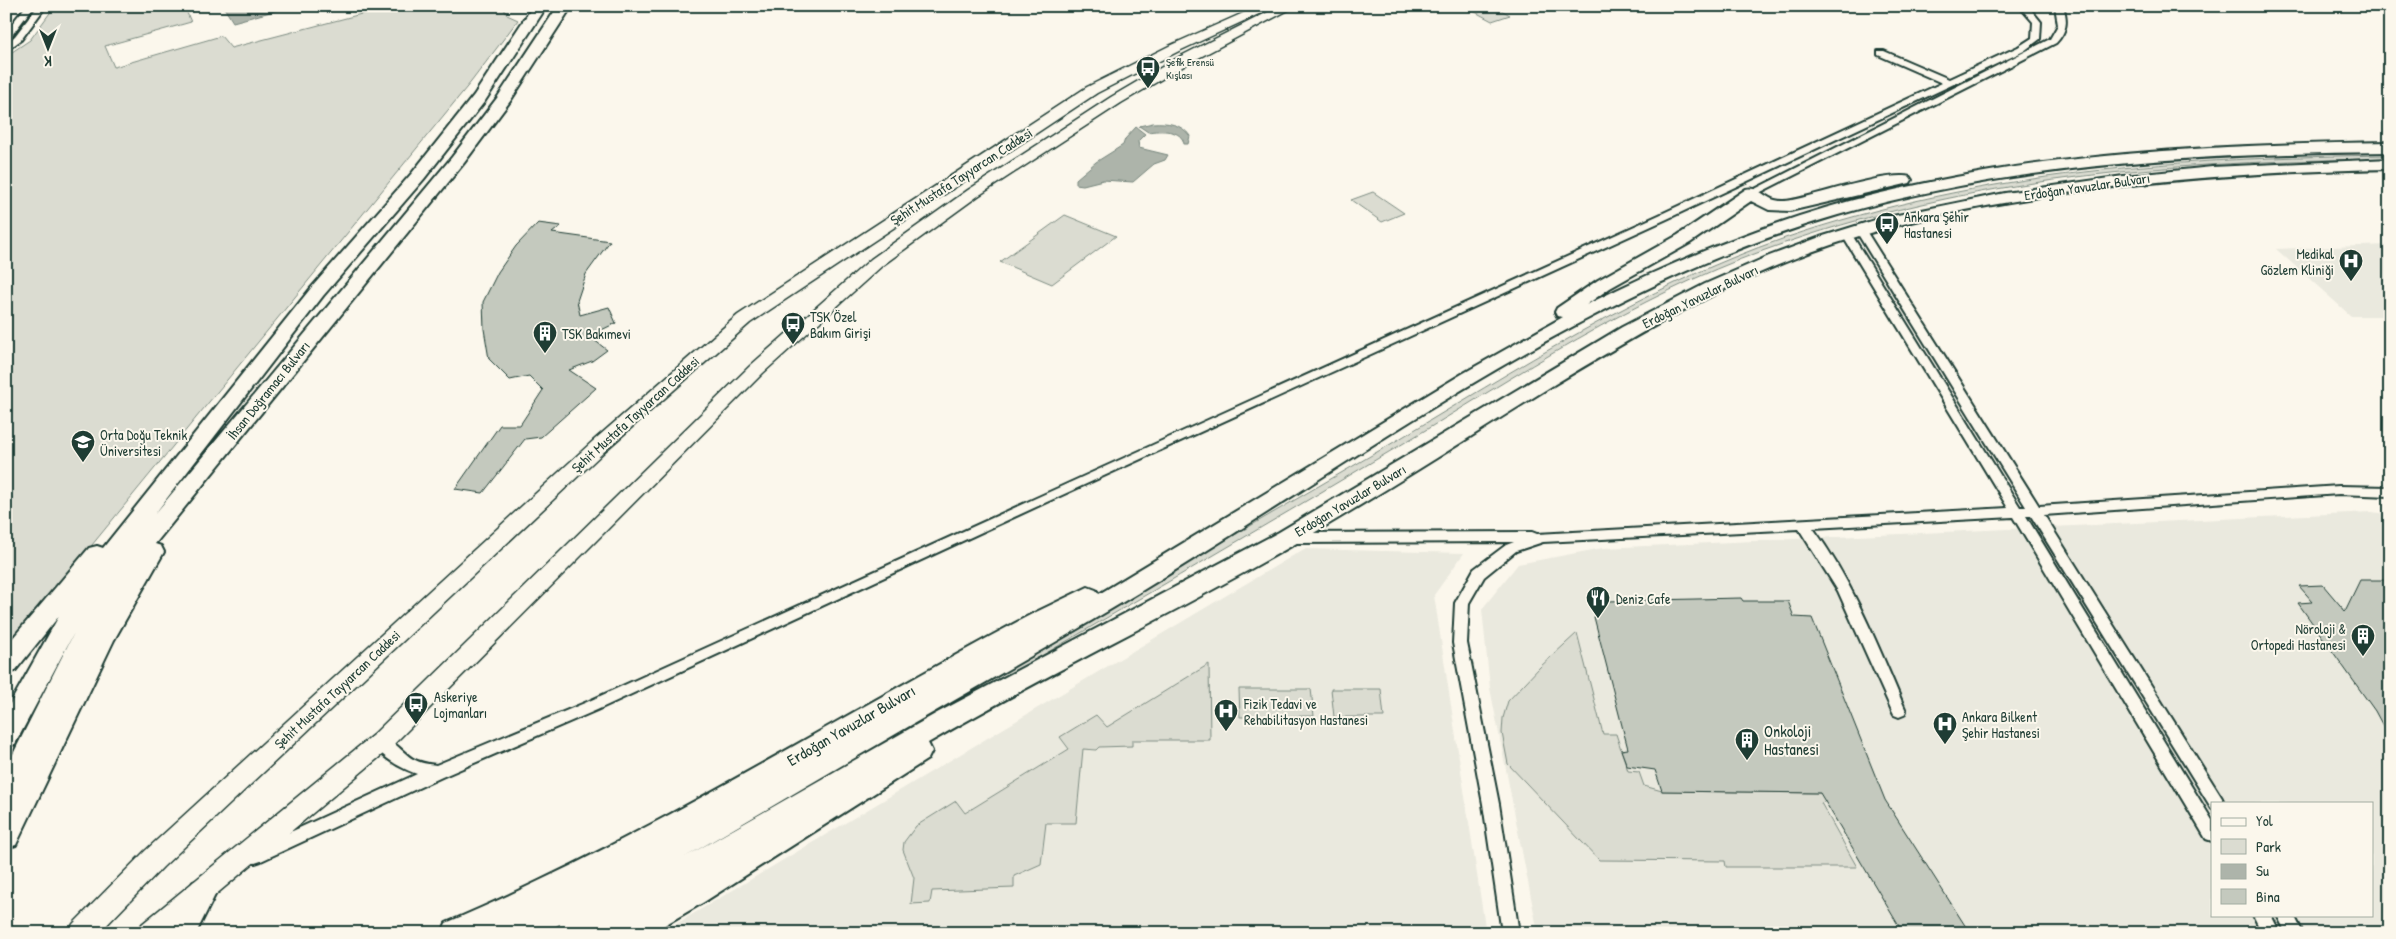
<svg xmlns="http://www.w3.org/2000/svg" width="2396" height="939" font-family="'Patrick Hand',sans-serif">
<rect width="100%" height="100%" fill="#fbf7ec"/>
<filter id="ink" filterUnits="userSpaceOnUse"><feTurbulence type="fractalNoise" baseFrequency=".02" numOctaves="2"/><feDisplacementMap in="SourceGraphic" scale="10" xChannelSelector="R" yChannelSelector="G"/><feConvolveMatrix kernelMatrix="1 2 1 2 8 2 1 2 1" color-interpolation-filters="sRGB"/></filter>
<g filter="url(#ink)">
<g fill="#eae9de" fill-rule="evenodd">
<path d="M 2390,245 L 2390,316 L 2351,316 L 2276,249 Z"/>
<path d="M 2371,512 L 2390,514 L 2390,933 L 1538,933 L 1490,688 L 1482,609 L 1518,564 L 1603,548 ZM 2212,803 L 2372,803 L 2372,915 L 2212,915 Z"/>
<path d="M 1304,549 L 1464,553 L 1434,595 L 1486,933 L 661,933 Z"/>
</g>
<g fill="#dbdcd1" stroke="#7d8c82">
<path d="M 55,6 L 184,6 L 191,22 L 105,46 L 114,67 L 221,36 L 231,48 L 392,6 L 502,6 L 507,15 L 518,20 L 471,82 L 6,650 L 6,56 L 30,40 Z"/>
<path d="M 1464,6 L 1494,6 L 1510,15 L 1492,21 Z"/>
<path d="M 2390,155 L 2390,159 C 2173,161 1970,176 1765,250 C 1634,297 1518,375 1399,446 C 1253,533 1106,618 959,704 L 954,698 C 1098,614 1244,530 1389,445 C 1517,369 1642,287 1785,238 C 1984,170 2182,158 2390,155 Z"/>
<path d="M 1373,192 L 1404,213 L 1382,222 L 1351,200 Z"/>
<path d="M 1065,215 L 1116,236 L 1052,284 L 1000,262 Z"/>
<path d="M 1577,633 L 1603,734 L 1616,734 L 1628,771 L 1639,772 L 1644,786 L 1662,791 L 1822,793 L 1827,801 L 1821,803 L 1857,867 L 1726,867 L 1725,861 L 1599,860 L 1508,764 L 1502,733 L 1503,718 L 1508,701 L 1540,667 Z"/>
<path d="M 1209,664 L 1210,740 L 1132,740 L 1132,746 L 1099,747 L 1096,750 L 1083,749 L 1076,823 L 1046,823 L 1041,864 L 1014,876 L 1014,888 L 932,891 L 930,903 L 911,904 L 914,878 L 903,850 L 904,842 L 916,826 L 956,801 L 965,813 L 1069,749 L 1060,737 L 1096,715 L 1107,727 Z"/>
<path d="M 1239,689 L 1311,689 L 1314,716 L 1240,717 Z"/>
<path d="M 1331,689 L 1381,689 L 1384,717 L 1334,717 Z"/>
</g>
<g fill="#adb4aa" stroke="#74847b">
<path d="M 223,6 L 293,6 L 233,22 Z"/>
<path d="M 1153,123 C 1167,122 1182,124 1190,136 L 1188,144 L 1184,144 C 1182,129 1160,130 1148,132 L 1139,126 Z"/>
<path d="M 1136,127 L 1145,134 L 1138,141 L 1139,148 L 1168,155 L 1165,160 L 1154,164 L 1133,182 L 1103,180 L 1083,185 L 1076,184 L 1076,179 L 1096,162 L 1123,145 L 1125,139 Z"/>
</g>
<g fill="#c4c9be" stroke="#1f3d34">
<path d="M 538,223 L 561,226 L 552,233 L 610,241 L 586,274 L 577,301 L 580,315 L 609,307 L 616,323 L 589,336 L 607,350 L 592,361 L 569,370 L 596,388 L 541,437 L 525,439 L 483,493 L 455,489 L 500,425 L 520,425 L 543,390 L 529,376 L 510,380 L 489,359 L 484,329 L 483,302 L 498,272 L 516,246 Z"/>
<path d="M 2360,580 L 2390,580 L 2390,739 L 2375,711 L 2298,603 L 2313,602 L 2299,586 L 2323,585 L 2345,611 Z"/>
<path d="M 1741,598 L 1743,601 L 1788,601 L 1794,617 L 1812,618 L 1885,800 L 1966,927 L 1939,933 L 1903,933 L 1820,793 L 1662,791 L 1655,770 L 1627,766 L 1621,750 L 1628,749 L 1594,617 L 1607,601 Z"/>
</g>
<g fill="none" stroke-linecap="round" stroke-linejoin="round">
<defs>
<g id="street">
<path d="M 26,6 L 34,6 L 9,39 L 6,39 L 6,31 Z"/>
<path d="M 38,6 L 46,6 L 21,40 L 6,51 L 6,44 L 15,36 Z"/>
<path d="M 2019,6 L 2028,6 L 2041,22 L 2040,39 L 2024,51 L 1667,219 L 1049,501 L 597,710 L 442,777 L 261,861 L 255,863 L 249,861 L 247,856 L 249,851 L 417,774 C 401,768 381,758 373,742 L 376,737 C 389,733 401,752 413,759 C 420,763 428,764 436,765 L 587,702 L 1659,215 L 1942,83 L 1878,55 L 1878,51 L 1884,51 L 1949,79 L 2018,47 L 2032,38 L 2033,22 Z"/>
<path d="M 2055,6 L 2063,6 C 2068,21 2067,31 2056,43 L 1755,195 L 1752,196 L 1747,193 L 2050,39 L 2058,25 Z"/>
<path d="M 1861,228 L 1866,231 L 2039,506 L 2339,486 L 2390,487 L 2390,496 L 2339,494 L 2044,515 L 2222,798 L 2224,803 L 2212,803 L 2212,809 L 2031,516 L 2026,516 L 2212,820 L 2212,841 L 2206,839 L 2013,517 L 1813,528 C 1854,584 1879,648 1906,711 L 1904,715 L 1899,717 L 1894,715 L 1892,711 L 1838,591 L 1799,529 L 1543,542 L 1516,551 L 1484,577 L 1469,603 L 1467,643 L 1499,804 L 1519,933 L 1502,933 L 1483,804 L 1453,643 L 1455,603 L 1474,569 L 1506,545 L 1514,542 L 1290,543 L 1285,541 L 1283,538 L 1285,535 L 1290,533 L 1532,532 L 1537,534 L 2008,508 L 1842,235 L 1847,232 L 1852,235 L 2020,507 L 2026,507 L 1856,231 Z"/>
<path d="M 2253,915 L 2271,915 L 2280,933 L 2262,933 Z"/>
<path d="M 2277,915 L 2294,915 L 2303,933 L 2286,933 Z"/>
</g>
<g id="secondary">
<path d="M 1259,6 L 1276,6 L 1179,51 L 1097,93 L 750,323 L 607,449 L 163,867 L 99,933 L 69,933 L 73,924 L 145,851 L 593,441 L 738,315 L 1087,87 L 1171,45 Z"/>
<path d="M 1280,6 L 1296,6 L 1189,63 L 1121,103 L 978,196 L 883,265 L 763,373 L 389,749 L 170,933 L 138,933 L 142,924 L 373,735 L 751,365 L 871,259 L 968,190 L 1111,97 L 1179,57 Z"/>
</g>
<g id="primary">
<path d="M 533,6 L 547,6 L 485,101 L 424,179 L 323,296 L 154,515 L 452,157 L 497,98 L 558,6 L 572,6 L 511,100 L 464,163 L 155,544 L 161,546 L 164,552 L 114,640 L 16,845 L 6,848 L 6,768 L 74,633 L 15,744 L 6,747 L 6,711 L 59,616 L 15,671 L 6,674 L 6,646 L 89,548 L 97,546 L 103,548 L 311,288 L 412,173 L 474,95 Z"/>
<path d="M 2390,142 L 2390,152 C 2204,154 2017,163 1838,215 C 1598,285 1392,436 1182,566 C 1094,621 1003,672 913,724 C 837,768 761,813 685,857 L 937,713 L 1279,532 L 1622,327 L 1705,284 L 1769,256 L 1820,237 L 1878,219 L 2005,193 L 2123,176 L 2212,167 L 2390,159 L 2390,169 C 2274,171 2160,179 2046,196 C 1974,207 1903,221 1834,244 C 1735,277 1645,330 1555,384 C 1469,437 1383,493 1295,544 C 1175,613 1048,673 928,743 L 932,751 L 928,759 L 704,902 L 651,933 L 609,933 L 611,928 L 601,933 L 557,933 L 560,924 L 542,933 L 496,933 L 497,929 L 489,933 L 442,933 L 446,923 C 650,837 838,716 1034,613 L 1088,587 L 1096,590 L 1099,594 L 1462,374 L 1563,317 L 1557,316 L 1555,312 L 1557,308 L 1598,280 L 1678,235 L 1746,189 C 1762,185 1766,206 1792,200 C 1818,195 1888,171 1910,177 L 1912,180 L 1910,183 L 1790,211 L 1769,210 L 1751,201 L 1690,243 L 1610,288 L 1586,305 C 1663,266 1742,233 1825,208 C 2008,154 2200,145 2390,142 Z"/>
<path d="M 203,878 L 213,882 L 217,891 L 196,933 L 167,933 L 193,882 Z"/>
</g>
</defs>
<use href="#street" stroke="#1f3d34" stroke-width="4"/>
<use href="#secondary" stroke="#1f3d34" stroke-width="3"/>
<use href="#primary" stroke="#1f3d34" stroke-width="4"/>
<use href="#street" fill="#fbf7ec" fill-rule="evenodd"/>
<use href="#secondary" fill="#fbf7ec" fill-rule="evenodd"/>
<use href="#primary" fill="#fbf7ec" fill-rule="evenodd"/>
</g>
</g>
<defs>
<symbol id="bus-pin" viewBox="-11 -11 22 30"><path d="M0 17L-7.5 6A9.5 9.5 0 1 1 7.5 6Z" fill="#1f3d34" stroke="#fbf7ec"/><path d="M-5-6H5V4H4V6H2V4H-2V6H-4V4H-5ZM-3.5-4V0h7V-4ZM-3.5 1.2v1.5H-2V1.2ZM2 1.2v1.5H3.5V1.2Z" fill="#fff"/></symbol>
<symbol id="hospital-pin" viewBox="-11 -11 22 30"><path d="M0 17L-7.5 6A9.5 9.5 0 1 1 7.5 6Z" fill="#1f3d34" stroke="#fbf7ec"/><path d="M-5-5h3v3.5h4V-5h3V5h-3V1.5h-4V5h-3Z" fill="#fff"/></symbol>
<symbol id="building-pin" viewBox="-11 -11 22 30"><path d="M0 17L-7.5 6A9.5 9.5 0 1 1 7.5 6Z" fill="#1f3d34" stroke="#fbf7ec"/><path d="M-4-6H4V6H1V3H-1V6H-4ZM-2.5-4.3h1.7v1.8h-1.7ZM.8-4.3h1.7v1.8H.8ZM-2.5-1h1.7V.8h-1.7ZM.8-1h1.7V.8H.8Z" fill="#fff"/></symbol>
<symbol id="university-pin" viewBox="-11 -11 22 30"><path d="M0 17L-7.5 6A9.5 9.5 0 1 1 7.5 6Z" fill="#1f3d34" stroke="#fbf7ec"/><path d="M0-5L7-2L0 1L-7-2ZM-4 1L0 2.5L4 1V4Q0 6-4 4Z" fill="#fff"/></symbol>
<symbol id="restaurant-pin" viewBox="-11 -11 22 30"><path d="M0 17L-7.5 6A9.5 9.5 0 1 1 7.5 6Z" fill="#1f3d34" stroke="#fbf7ec"/><path d="M-5-6h1v4h1v-4h1v4h1v-4h1v5L-1.5 .5V6h-2V.5L-5-1ZM5-6V6H3V1.5H1.5Q1.5-4 5-6Z" fill="#fff"/></symbol>
</defs>
<g fill-rule="evenodd">
<use href="#bus-pin" x="1134" y="54" width="28" height="38"/>
<use href="#bus-pin" x="1873" y="210" width="28" height="38"/>
<use href="#hospital-pin" x="2337" y="247" width="28" height="38"/>
<use href="#bus-pin" x="779" y="310" width="28" height="38"/>
<use href="#building-pin" x="531" y="319" width="28" height="38"/>
<use href="#university-pin" x="69" y="428" width="28" height="38"/>
<use href="#restaurant-pin" x="1584" y="584" width="28" height="38"/>
<use href="#building-pin" x="2349" y="622" width="28" height="38"/>
<use href="#bus-pin" x="402" y="690" width="28" height="38"/>
<use href="#hospital-pin" x="1212" y="697" width="28" height="38"/>
<use href="#hospital-pin" x="1931" y="710" width="28" height="38"/>
<use href="#building-pin" x="1733" y="726" width="28" height="38"/>
</g>
<g text-anchor="middle" dominant-baseline="central" stroke-width="4" stroke-linejoin="round" paint-order="stroke">
<g font-size="11" fill="#1f3d34" stroke="#fbf7ec" text-anchor="start">
<text x="1166" y="62">Şefik Erensü<tspan x="1166" dy="13">Kışlası</tspan></text>
</g>
<g font-size="14" fill="#1f3d34" stroke="#fbf7ec">
<text transform="translate(961 176) rotate(-33)">Şehit Mustafa Tayyarcan Caddesi</text>
<text transform="translate(2087 186) rotate(-8)">Erdoğan Yavuzlar Bulvarı</text>
<text transform="translate(1700 296) rotate(-26)">Erdoğan Yavuzlar Bulvarı</text>
<text transform="translate(268 390) rotate(-51)">İhsan Doğramacı Bulvarı</text>
<text transform="translate(635 414) rotate(-42)">Şehit Mustafa Tayyarcan Caddesi</text>
<text transform="translate(1350 500) rotate(-31)">Erdoğan Yavuzlar Bulvarı</text>
<text transform="translate(337 689) rotate(-43)">Şehit Mustafa Tayyarcan Caddesi</text>
</g>
<g font-size="14" fill="#1f3d34" stroke="#fbf7ec" text-anchor="start">
<text x="1904" y="216">Ankara Şehir<tspan x="1904" dy="16">Hastanesi</tspan></text>
<text x="2334" y="253" text-anchor="end">Medikal<tspan x="2334" dy="16">Gözlem Kliniği</tspan></text>
<text x="810" y="316">TSK Özel<tspan x="810" dy="16">Bakım Girişi</tspan></text>
<text x="562" y="333">TSK Bakımevi</text>
<text x="100" y="434">Orta Doğu Teknik<tspan x="100" dy="16">Üniversitesi</tspan></text>
<text x="1616" y="598">Deniz Cafe</text>
<text x="2346" y="628" text-anchor="end">Nöroloji &amp;<tspan x="2346" dy="16">Ortopedi Hastanesi</tspan></text>
<text x="434" y="696">Askeriye<tspan x="434" dy="16">Lojmanları</tspan></text>
<text x="1244" y="703">Fizik Tedavi ve<tspan x="1244" dy="16">Rehabilitasyon Hastanesi</tspan></text>
<text x="1962" y="716">Ankara Bilkent<tspan x="1962" dy="16">Şehir Hastanesi</tspan></text>
</g>
<g font-size="16" fill="#1f3d34" stroke="#fbf7ec">
<text transform="translate(851 725) rotate(-30)">Erdoğan Yavuzlar Bulvarı</text>
</g>
<g font-size="16" fill="#1f3d34" stroke="#fbf7ec" text-anchor="start">
<text x="1764" y="731">Onkoloji<tspan x="1764" dy="18">Hastanesi</tspan></text>
</g>
</g>
<rect width="2396" height="939" fill="none" stroke="#fbf7ec" stroke-width="25"/>
<rect x="12" y="12" width="2371" height="914" fill="none" stroke="#1f3d34" stroke-width="2" filter="url(#ink)"/>
<rect x="2211" y="802" width="162" height="115" fill="#fbf7ec" stroke="#a3ada2"/>
<rect x="2221" y="818" width="25" height="8" fill="#fbf7ec" stroke="#a3ada2"/>
<text x="2256" y="826" font-size="15" fill="#1f3d34">Yol</text>
<rect x="2221" y="839" width="25" height="15" fill="#dbdcd1" stroke="#a3ada2"/>
<text x="2256" y="852" font-size="15" fill="#1f3d34">Park</text>
<rect x="2221" y="864" width="25" height="15" fill="#adb4aa" stroke="#a3ada2"/>
<text x="2256" y="876" font-size="15" fill="#1f3d34">Su</text>
<rect x="2221" y="889" width="25" height="15" fill="#c4c9be" stroke="#a3ada2"/>
<text x="2256" y="902" font-size="15" fill="#1f3d34">Bina</text>
<g transform="translate(48 48) rotate(180)" stroke="#fbf7ec" stroke-width="4" paint-order="stroke">
<path d="M0-4L9 19L0 12L-9 19Z" fill="#1f3d34"/>
<text y="-8" font-size="14" font-weight="bold" text-anchor="middle" fill="#1f3d34">K</text>
</g>
</svg>
